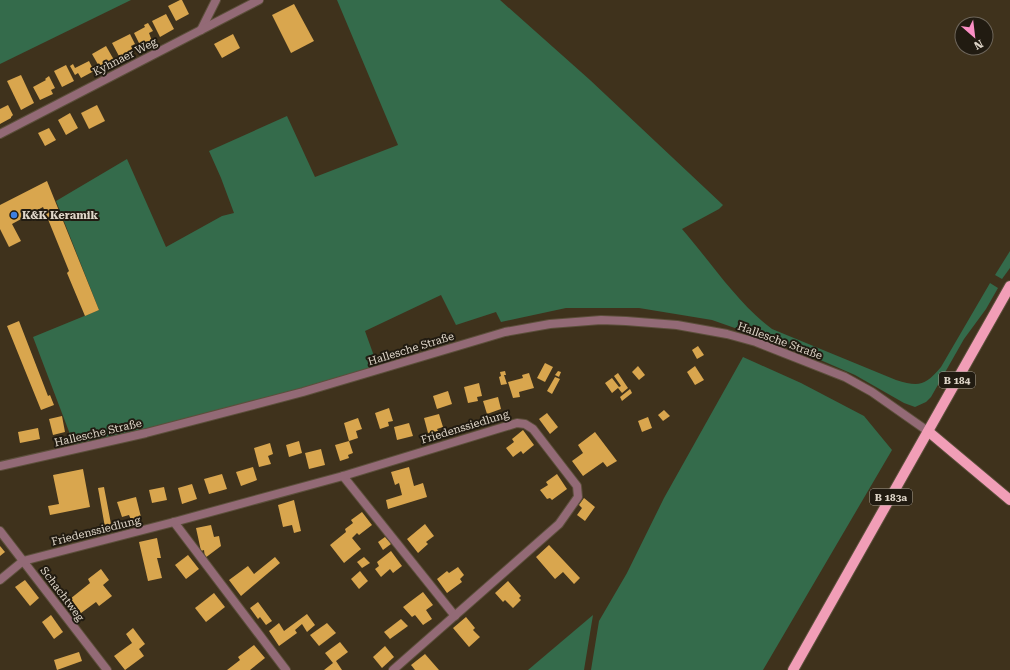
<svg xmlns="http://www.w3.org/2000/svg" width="1010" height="670" font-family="'Roboto Serif',serif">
<rect width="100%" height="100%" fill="#3f321c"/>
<g fill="#346b4b">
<path d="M 0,0 L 131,0 L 0,64 Z"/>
<path d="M 337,0 L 500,0 L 590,80 L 723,205 L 719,209 L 682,229 C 710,261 738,304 772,329 L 896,380 C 919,387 925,386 941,367 L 990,283 L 998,288 L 986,309 L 964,339 L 931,397 L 926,402 L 915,407 L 904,403 L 855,375 L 795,349 L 712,320 L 639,308 L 566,308 L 501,322 L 496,312 L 456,325 L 441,295 L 365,331 L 379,370 L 76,450 L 33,337 L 99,310 L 56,201 L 127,159 L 166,247 L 222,216 L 234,213 L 221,178 L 209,151 L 287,116 L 315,177 L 398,145 Z"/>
<path d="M 1010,251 L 1010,268 L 1002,279 L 995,275 Z"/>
<path d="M 743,357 L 801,383 L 864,416 L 892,450 L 763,670 L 591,670 L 599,621 L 627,573 L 664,498 Z"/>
<path d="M 593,615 L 584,670 L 528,670 Z"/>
</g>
<g fill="#d9a64e">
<path d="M 180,0 L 182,0 L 189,14 L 176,21 L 168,6 Z"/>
<path d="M 294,4 L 314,41 L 291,53 L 272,15 Z"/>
<path d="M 166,14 L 174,29 L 160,37 L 152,21 Z"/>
<path d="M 148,23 L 153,31 L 149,33 L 152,41 L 141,47 L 134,33 L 145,27 L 144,25 Z"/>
<path d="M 130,34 L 135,44 L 131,46 L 133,51 L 120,58 L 112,43 Z"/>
<path d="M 233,34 L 240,48 L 222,58 L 214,44 Z"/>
<path d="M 106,46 L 114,60 L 100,68 L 92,54 Z"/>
<path d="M 89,61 L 94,71 L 81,78 L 78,73 L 75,75 L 70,66 L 73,64 L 75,68 Z"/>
<path d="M 66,65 L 74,81 L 62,87 L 54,71 Z"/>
<path d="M 21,75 L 34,103 L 21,110 L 7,81 Z"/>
<path d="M 49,76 L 55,88 L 51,90 L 53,94 L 40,100 L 33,87 L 46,80 L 45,79 Z"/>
<path d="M 8,105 L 13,115 L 11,117 L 11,118 L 0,124 L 0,109 Z"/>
<path d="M 97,105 L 105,121 L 89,129 L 81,113 Z"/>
<path d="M 70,113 L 78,128 L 66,135 L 58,120 Z"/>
<path d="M 49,128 L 56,140 L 45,146 L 38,133 Z"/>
<path d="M 47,181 L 99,310 L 85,316 L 67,273 L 69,271 L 43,207 L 12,224 L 21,241 L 9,247 L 0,229 L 0,205 Z"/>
<path d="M 19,321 L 48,396 L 50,395 L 54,405 L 41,410 L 7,326 Z"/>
<path d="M 698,346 L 704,355 L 697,359 L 692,350 Z"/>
<path d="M 545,363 L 553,367 L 545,382 L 537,378 Z"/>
<path d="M 638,366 L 645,375 L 639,380 L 632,372 Z"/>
<path d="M 695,366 L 704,380 L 695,385 L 687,372 Z"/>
<path d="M 505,371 L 506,375 L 504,375 L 507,384 L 501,385 L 499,377 L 501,376 L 500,372 Z"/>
<path d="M 558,371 L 561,372 L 559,377 L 555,375 Z"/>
<path d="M 529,373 L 534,388 L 519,392 L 520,397 L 513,398 L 508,382 L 523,378 L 522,375 Z"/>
<path d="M 618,373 L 628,388 L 622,393 L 618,388 L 612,393 L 605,383 L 612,378 L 619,387 L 621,386 L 614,376 Z"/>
<path d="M 555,377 L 560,379 L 552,394 L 547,391 Z"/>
<path d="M 479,383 L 482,396 L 477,397 L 478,401 L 468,403 L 464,387 Z"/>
<path d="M 630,389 L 632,393 L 622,401 L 620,397 Z"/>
<path d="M 448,391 L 452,404 L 437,409 L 433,396 Z"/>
<path d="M 498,397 L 501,409 L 487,414 L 483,401 Z"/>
<path d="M 389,408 L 393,421 L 388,422 L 389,426 L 380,429 L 375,413 Z"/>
<path d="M 664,410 L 670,416 L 663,421 L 658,415 Z"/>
<path d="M 547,413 L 558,427 L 550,434 L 539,419 Z"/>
<path d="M 439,414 L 443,427 L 437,429 L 438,431 L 428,433 L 424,418 Z"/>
<path d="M 62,416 L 65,432 L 53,435 L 49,419 Z"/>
<path d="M 648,417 L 652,428 L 642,432 L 638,421 Z"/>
<path d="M 358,418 L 362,429 L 356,431 L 358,438 L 349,441 L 344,423 Z"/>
<path d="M 409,423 L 413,436 L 397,440 L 394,427 Z"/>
<path d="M 38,428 L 40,439 L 20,443 L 18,432 Z"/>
<path d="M 523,430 L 534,445 L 523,454 L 521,451 L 513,457 L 506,448 L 514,442 L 512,439 Z"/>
<path d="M 595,432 L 617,461 L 607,467 L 603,462 L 583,476 L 572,461 L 583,453 L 578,445 Z"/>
<path d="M 299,441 L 302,453 L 289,457 L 286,445 Z"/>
<path d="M 349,441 L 353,453 L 348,455 L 349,458 L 340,461 L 335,445 Z"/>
<path d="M 270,443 L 273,454 L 268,456 L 271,464 L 259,467 L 254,448 Z"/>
<path d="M 321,449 L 325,465 L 309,469 L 305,453 Z"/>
<path d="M 253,467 L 257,480 L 241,486 L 236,472 Z"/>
<path d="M 409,467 L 414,486 L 423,483 L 427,497 L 388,509 L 386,500 L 402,495 L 399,483 L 395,485 L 391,472 Z"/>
<path d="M 83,469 L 90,507 L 50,515 L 48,506 L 59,504 L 53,475 Z"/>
<path d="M 222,474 L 227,489 L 209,494 L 204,479 Z"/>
<path d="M 557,474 L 567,489 L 552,500 L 550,498 L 547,499 L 540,490 L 548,485 L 546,482 Z"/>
<path d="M 192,484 L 197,499 L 182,504 L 178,488 Z"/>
<path d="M 104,487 L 111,524 L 118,522 L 119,530 L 106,533 L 98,488 Z"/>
<path d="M 164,487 L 167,500 L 152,503 L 149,490 Z"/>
<path d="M 136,497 L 141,517 L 131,520 L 129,515 L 122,517 L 117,502 Z"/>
<path d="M 584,498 L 595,507 L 585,521 L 577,515 L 582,508 L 579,505 Z"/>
<path d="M 294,500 L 301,531 L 294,533 L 292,525 L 283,527 L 278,505 Z"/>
<path d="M 362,512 L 372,525 L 359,535 L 357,533 L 352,538 L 361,549 L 344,563 L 330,545 L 346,532 L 345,529 L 353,523 L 351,520 Z"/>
<path d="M 425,524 L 434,536 L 426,542 L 428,544 L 418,553 L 407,539 Z"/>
<path d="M 211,525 L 214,537 L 219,536 L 221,546 L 205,558 L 204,550 L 201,551 L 196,528 Z"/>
<path d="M 385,537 L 391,544 L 383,550 L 378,542 Z"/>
<path d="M 157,538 L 161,558 L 157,558 L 162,578 L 148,581 L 139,542 Z"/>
<path d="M 549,545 L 580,578 L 574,584 L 563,572 L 555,579 L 536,557 Z"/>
<path d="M 0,546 L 5,552 L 0,556 Z"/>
<path d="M 391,551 L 402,566 L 393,573 L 390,569 L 381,577 L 375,569 L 379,566 L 377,562 Z"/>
<path d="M 188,555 L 199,569 L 186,579 L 175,565 Z"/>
<path d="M 275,557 L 280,563 L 241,596 L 229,580 L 248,566 L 254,574 Z"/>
<path d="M 364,557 L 370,563 L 362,568 L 357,562 Z"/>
<path d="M 458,567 L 464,575 L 460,579 L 462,582 L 447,593 L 437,579 L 447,571 L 449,573 Z"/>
<path d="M 101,569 L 109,580 L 103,585 L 112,596 L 99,606 L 96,602 L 81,613 L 70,599 L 90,583 L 88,579 Z"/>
<path d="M 360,571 L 368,581 L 359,589 L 351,579 Z"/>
<path d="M 25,580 L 39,598 L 30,606 L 15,587 Z"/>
<path d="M 508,581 L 521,596 L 519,598 L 521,600 L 513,608 L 505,600 L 503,602 L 495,593 Z"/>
<path d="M 423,592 L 433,605 L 426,610 L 432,619 L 423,625 L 415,615 L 412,617 L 403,607 Z"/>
<path d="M 214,593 L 225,607 L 206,622 L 195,608 Z"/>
<path d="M 258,602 L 272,621 L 266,625 L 260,617 L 258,619 L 250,608 Z"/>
<path d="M 307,614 L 315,625 L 307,632 L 302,624 L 295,630 L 297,633 L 279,646 L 269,631 L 279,623 L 284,631 Z"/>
<path d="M 51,615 L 63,632 L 54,639 L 42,622 Z"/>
<path d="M 466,617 L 475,628 L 473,630 L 480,637 L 469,647 L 453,628 Z"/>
<path d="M 401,619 L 408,626 L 390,639 L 384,632 Z"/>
<path d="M 327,623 L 336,633 L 319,646 L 310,635 Z"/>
<path d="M 133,628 L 145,644 L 139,649 L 144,656 L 125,670 L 114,656 L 132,643 L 126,634 Z"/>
<path d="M 340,642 L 348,652 L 336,661 L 342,670 L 324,670 L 333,663 L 325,653 Z"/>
<path d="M 254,645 L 265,658 L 250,670 L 227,670 L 240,660 L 238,657 Z"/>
<path d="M 385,646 L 394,657 L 382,668 L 373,657 Z"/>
<path d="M 79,652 L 82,661 L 57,670 L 54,660 Z"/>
<path d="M 425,654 L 439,670 L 415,670 L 411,665 Z"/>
</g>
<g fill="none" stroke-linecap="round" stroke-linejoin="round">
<defs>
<g id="minor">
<path d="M 201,30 L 216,0"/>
<path d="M 0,134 L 259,0"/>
<path d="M 343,476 L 455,616"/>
<path d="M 174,522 L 286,670"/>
<path d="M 0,531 L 107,670"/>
<path d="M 0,580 L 23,561 L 174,522 L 343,476 L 517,423 L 525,424 L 533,429 L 577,486 L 578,497 L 559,524 L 393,670"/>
</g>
<path id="tertiary" d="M 0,466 L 146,433 L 303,392 L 505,332 L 550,324 L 601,320 L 626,321 L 677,325 L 727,334 L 756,342 L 845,377 L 872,392 L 929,432"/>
<g id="primary">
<path d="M 929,432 L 1010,500"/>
<path d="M 793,670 L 1010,286"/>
</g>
</defs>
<use href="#minor" stroke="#5c4f3b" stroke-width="10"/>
<use href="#tertiary" stroke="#5c4f3b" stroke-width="10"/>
<use href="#primary" stroke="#5c4f3b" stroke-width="12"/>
<use href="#minor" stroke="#936a76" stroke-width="8"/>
<use href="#tertiary" stroke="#936a76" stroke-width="8"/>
<use href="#primary" stroke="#f19eb7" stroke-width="10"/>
</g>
<circle fill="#3f7fe0" stroke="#211b11" stroke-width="1.5" cx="14" cy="215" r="4"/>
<g text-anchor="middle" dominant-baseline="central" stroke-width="4" stroke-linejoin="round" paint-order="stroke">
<g fill="#211b11" stroke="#a59d91" stroke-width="1">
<rect x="939" y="372" width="36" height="16" rx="3"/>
<rect x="870" y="489" width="42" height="16" rx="3"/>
</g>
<g font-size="10" font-weight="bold" fill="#ded5c8">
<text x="957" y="380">B 184</text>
<text x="891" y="497">B 183a</text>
</g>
<g font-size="11" fill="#ded5c8" stroke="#211b11">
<text transform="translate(125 57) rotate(-27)">Kyhnaer Weg</text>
<text transform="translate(780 341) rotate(20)">Hallesche Straße</text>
<text transform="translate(411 349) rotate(-17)">Hallesche Straße</text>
<text transform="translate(465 427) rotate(-17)">Friedenssiedlung</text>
<text transform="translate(98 433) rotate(-13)">Hallesche Straße</text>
<text transform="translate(96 531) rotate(-14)">Friedenssiedlung</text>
<text transform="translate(62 594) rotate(53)">Schachtweg</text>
</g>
<g font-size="11" font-weight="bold" fill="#ded5c8" stroke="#211b11" text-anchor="start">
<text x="22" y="215">K&amp;K Keramik</text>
</g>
</g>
<g transform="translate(974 36) rotate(152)"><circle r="19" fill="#211b11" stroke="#6d655a"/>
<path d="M0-3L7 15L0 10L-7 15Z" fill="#fb8fc5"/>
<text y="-6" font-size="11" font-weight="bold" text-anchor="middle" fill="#ded5c8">N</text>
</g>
</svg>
